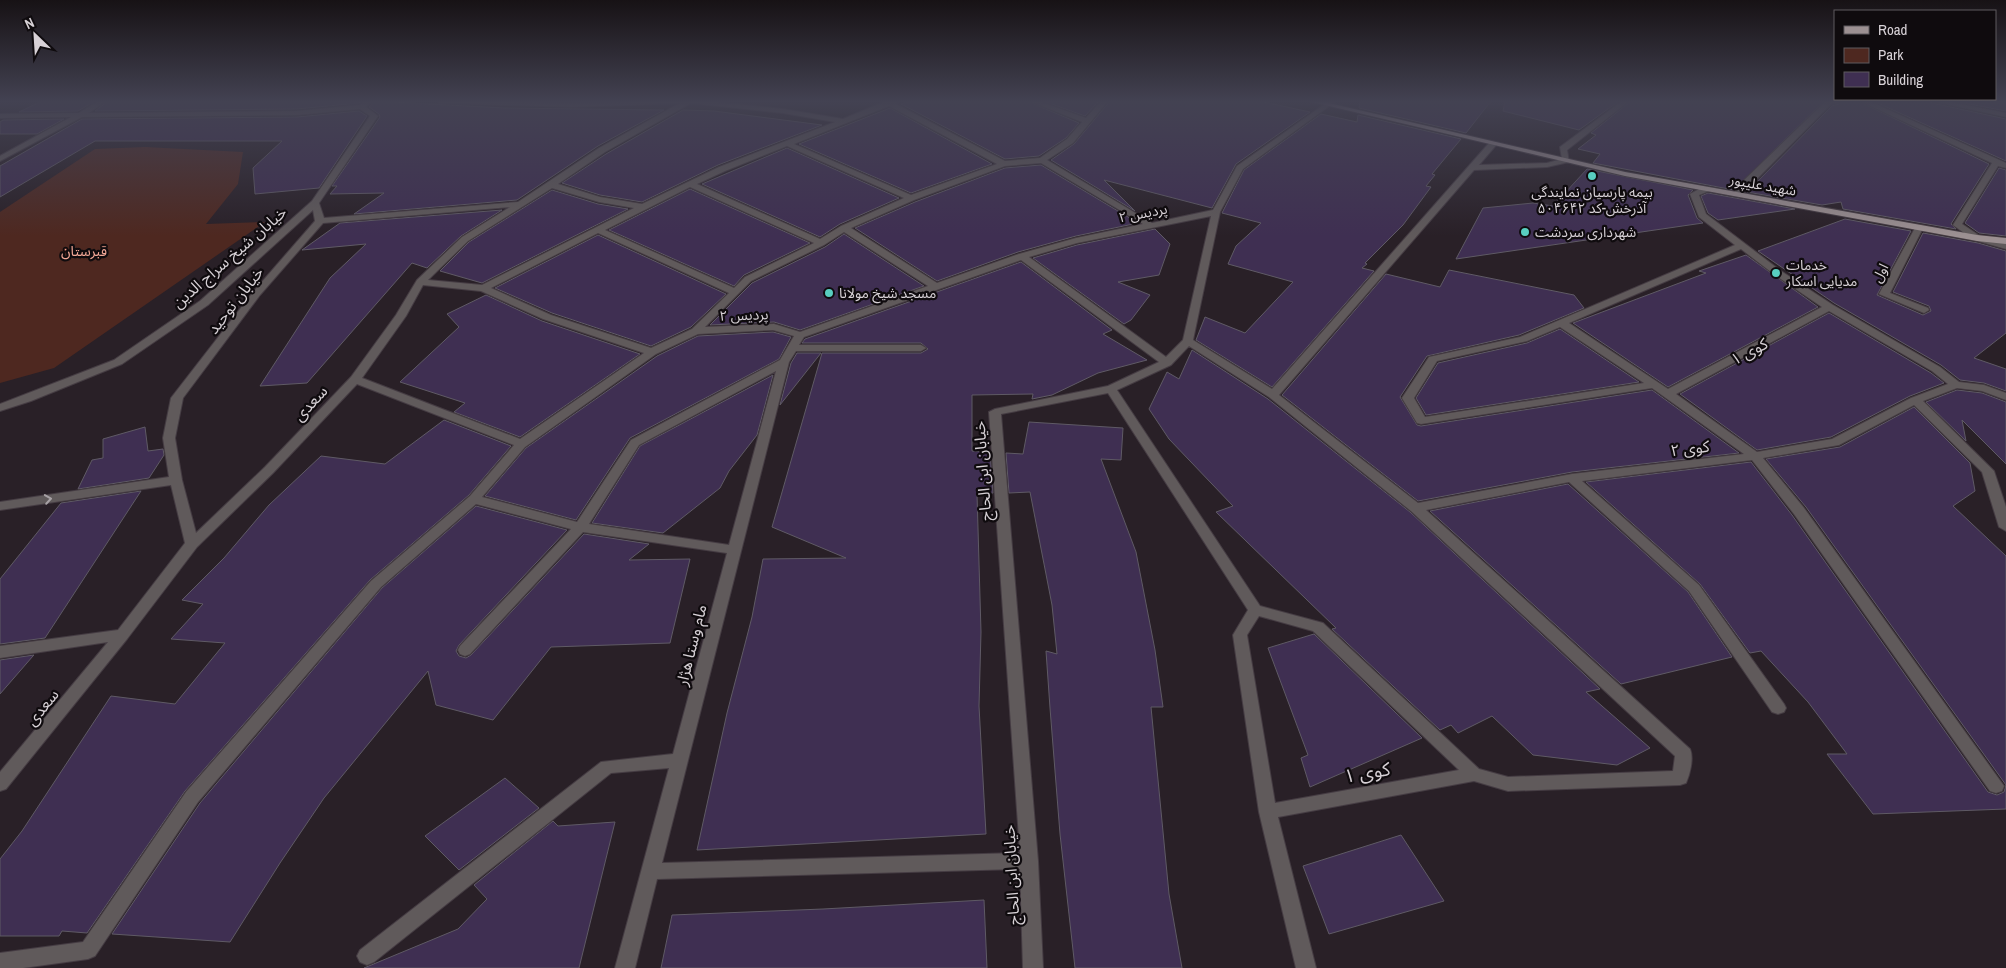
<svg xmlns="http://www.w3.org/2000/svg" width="2006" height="968" font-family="'Archivo Narrow','Noto Sans Arabic',sans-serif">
<rect width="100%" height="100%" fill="#292027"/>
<path fill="#4e2820" d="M 145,147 L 243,152 L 238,184 L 206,224 L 265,222 L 54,368 L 0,383 L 0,212 L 95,149 Z"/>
<g fill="#3f2f52" stroke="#5f5a65">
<path d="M 42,101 L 95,101 L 78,111 L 19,112 Z"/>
<path d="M 108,101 L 362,101 L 359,103 L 297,109 L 95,111 Z"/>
<path d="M 374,101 L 504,108 L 664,110 L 598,146 L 517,200 L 354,214 L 384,193 L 330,194 L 337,186 L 332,186 L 380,117 L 379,114 L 369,107 Z"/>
<path d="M 911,101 L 1027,101 L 1079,123 L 1066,138 L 1039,156 L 1005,159 L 901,104 Z"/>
<path d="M 1043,101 L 1099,101 L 1085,116 Z"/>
<path d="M 1110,101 L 1259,101 L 1310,112 L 1236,164 L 1212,208 L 1104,180 L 1135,211 L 1051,160 L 1074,144 Z"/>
<path d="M 1360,101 L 1491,101 L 1466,133 L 1359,108 Z"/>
<path d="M 1505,101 L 1619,101 L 1579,130 L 1503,111 Z"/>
<path d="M 1631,101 L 1824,101 L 1734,190 L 1593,163 L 1600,154 L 1578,149 L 1596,135 L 1591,133 Z"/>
<path d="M 1848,101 L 1858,101 L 1989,164 L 1951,224 L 1956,229 L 1843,209 L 1841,202 L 1822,205 L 1747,192 L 1832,106 Z"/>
<path d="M 1873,101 L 1930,101 L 1932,103 L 2006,119 L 2006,161 Z"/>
<path d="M 1953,101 L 2006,101 L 2006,111 Z"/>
<path d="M 890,108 L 992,164 L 911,193 L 799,144 Z"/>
<path d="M 683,110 L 714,111 L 822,125 L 718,165 L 642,202 L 600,195 L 562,183 L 606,154 Z"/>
<path d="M 359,111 L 367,116 L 319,188 L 255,194 L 253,168 L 282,141 L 95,141 L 0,197 L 0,166 L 82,119 L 297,117 Z"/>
<path d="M 1321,114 L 1357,122 L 1358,115 L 1461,139 L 1432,174 L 1435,175 L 1426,186 L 1431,187 L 1403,225 L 1365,263 L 1367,264 L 1362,268 L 1374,271 L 1272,387 L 1196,340 L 1205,317 L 1245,333 L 1293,282 L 1228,264 L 1236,246 L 1261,223 L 1222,213 L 1244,170 Z"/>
<path d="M 64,119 L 37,134 L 0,134 L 0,122 L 3,120 Z"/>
<path d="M 787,148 L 899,198 L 840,224 L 820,237 L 702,184 Z"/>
<path d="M 1041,165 L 1138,223 L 1076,236 L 1018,252 L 937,281 L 855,228 L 915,202 L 1005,168 Z"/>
<path d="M 1999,168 L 2006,170 L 2006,236 L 1979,233 L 1965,223 Z"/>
<path d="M 1587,169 L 1693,190 L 1688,195 L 1697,218 L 1703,223 L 1456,259 L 1483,208 L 1533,203 L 1553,206 Z"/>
<path d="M 690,189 L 810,243 L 744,275 L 734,286 L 609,230 Z"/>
<path d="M 552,190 L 598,204 L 628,209 L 482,283 L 440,271 L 469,242 Z"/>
<path d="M 1708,193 L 1795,209 L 1718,220 L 1708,213 L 1701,196 Z"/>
<path d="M 502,210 L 461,236 L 427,268 L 412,263 L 307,383 L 260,386 L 330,278 L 366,244 L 302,250 L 340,223 Z"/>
<path d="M 1845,219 L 1911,231 L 1877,295 L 1923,315 L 1931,311 L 1929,306 L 1893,292 L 1923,233 L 1978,243 L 2006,251 L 2006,333 L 1974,358 L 2006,369 L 2006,391 L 1984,383 L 1960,380 L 1941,365 L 1834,303 L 1758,251 Z"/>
<path d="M 1155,229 L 1170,244 L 1159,275 L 1118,282 L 1150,295 L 1131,320 L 1124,324 L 1033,258 L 1077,245 Z"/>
<path d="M 844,234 L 924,286 L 800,330 L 774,322 L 710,325 L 752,283 L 825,247 Z"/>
<path d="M 598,235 L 726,294 L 691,327 L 651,346 L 552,313 L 495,288 Z"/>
<path d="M 1746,255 L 1818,307 L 1668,387 L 1573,323 L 1706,273 L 1699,271 Z"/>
<path d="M 1021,262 L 1112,330 L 1103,334 L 1147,360 L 1098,373 L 1052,395 L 1032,399 L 1033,394 L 972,395 L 972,451 L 990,452 L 993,493 L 977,494 L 981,632 L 979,706 L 986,834 L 697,850 L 727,713 L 752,617 L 763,559 L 846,558 L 772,527 L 822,353 L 921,353 L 928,349 L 921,343 L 802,343 L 805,339 Z"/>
<path d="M 1449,270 L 1574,295 L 1584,308 L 1519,335 L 1427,356 L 1400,397 L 1417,425 L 1421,426 L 1652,390 L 1739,453 L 1572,472 L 1418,501 L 1282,395 L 1386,274 L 1440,287 Z"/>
<path d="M 486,295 L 542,321 L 640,354 L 520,437 L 454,412 L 465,403 L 400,382 L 459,327 L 447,314 Z"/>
<path d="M 1829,313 L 1931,373 L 1944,383 L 1910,396 L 1831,437 L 1757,450 L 1680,394 Z"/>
<path d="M 1560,329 L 1639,382 L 1426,415 L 1416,398 L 1438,363 L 1527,343 Z"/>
<path d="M 773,332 L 791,337 L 779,359 L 630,438 L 576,520 L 485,496 L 526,448 L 657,356 L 698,336 Z"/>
<path d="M 1192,350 L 1268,399 L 1410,512 L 1600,689 L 1586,692 L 1650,748 L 1617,765 L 1533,755 L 1492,716 L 1458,733 L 1451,725 L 1440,730 L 1332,629 L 1336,628 L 1216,512 L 1233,506 L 1169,439 L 1149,409 L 1167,372 L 1179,379 Z"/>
<path d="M 797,353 L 821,353 L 780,405 L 791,363 Z"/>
<path d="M 773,375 L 757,435 L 729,471 L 720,488 L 663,533 L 592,523 L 640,446 Z"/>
<path d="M 1957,390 L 1982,393 L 2006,402 L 2006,464 L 1962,420 L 1966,441 L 1926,402 Z"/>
<path d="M 1914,407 L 1970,463 L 1975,491 L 1953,506 L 2006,556 L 2006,809 L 1873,814 L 1827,754 L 1847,754 L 1808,702 L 1761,651 L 1750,653 L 1700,584 L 1586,482 L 1751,462 L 1792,515 L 1988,792 L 1997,795 L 2004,792 L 2006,785 L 1806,507 L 1766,459 L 1840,447 Z"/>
<path d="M 444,420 L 511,446 L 469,495 L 370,580 L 185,791 L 87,933 L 62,931 L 59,936 L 0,936 L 0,859 L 22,831 L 111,696 L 175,704 L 225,643 L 171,639 L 203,604 L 182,600 L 224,558 L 269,505 L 321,456 L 385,464 Z"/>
<path d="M 1029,422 L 1123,428 L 1121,460 L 1101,459 L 1136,552 L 1155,650 L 1163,707 L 1151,707 L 1169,894 L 1182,968 L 1075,968 L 1060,834 L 1050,708 L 1046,651 L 1057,654 L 1052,605 L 1030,492 L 1009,493 L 1006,453 L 1023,454 Z"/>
<path d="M 145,427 L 148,451 L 163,449 L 164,455 L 149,478 L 78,489 L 92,460 L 103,458 L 103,439 Z"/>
<path d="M 1568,484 L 1688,592 L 1732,657 L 1621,684 L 1430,511 Z"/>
<path d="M 141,491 L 45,638 L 0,644 L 0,579 L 61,503 Z"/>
<path d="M 476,506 L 567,530 L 459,645 L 456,651 L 459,656 L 466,658 L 471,655 L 584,534 L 649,544 L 629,560 L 690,559 L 670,643 L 551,647 L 493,720 L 436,705 L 428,671 L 324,798 L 280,863 L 230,942 L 112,934 L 200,803 L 382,588 Z"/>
<path d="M 1314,634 L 1422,738 L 1310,787 L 1301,758 L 1308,755 L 1268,648 Z"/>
<path d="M 34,655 L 33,656 L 0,694 L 0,660 Z"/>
<path d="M 505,778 L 539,808 L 459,870 L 425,836 Z"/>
<path d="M 553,821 L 558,826 L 615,822 L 579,968 L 364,968 L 458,929 L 487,899 L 474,885 Z"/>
<path d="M 1401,835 L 1444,901 L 1329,934 L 1303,866 Z"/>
<path d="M 984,900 L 987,968 L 661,968 L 672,915 L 823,909 Z"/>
</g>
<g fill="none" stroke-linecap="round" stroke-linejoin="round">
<defs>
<g id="minor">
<path d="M 98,101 L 106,101 L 89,113 L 297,111 L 360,105 L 365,101 L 372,101 L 366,107 L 378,116 L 319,203 L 324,218 L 518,202 L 599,148 L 680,103 L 572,107 L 440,103 L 437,101 L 572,103 L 706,101 L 783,109 L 843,119 L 886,101 L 899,101 L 896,104 L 1005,161 L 1040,158 L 1067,139 L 1082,122 L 1029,101 L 1038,101 L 1086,118 L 1101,101 L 1108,101 L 1073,143 L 1047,160 L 1152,223 L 1213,210 L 1237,166 L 1329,101 L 1336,101 L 1243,169 L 1220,212 L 1193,340 L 1272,389 L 1490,142 L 1497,144 L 1479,165 L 1547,163 L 1562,159 L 1560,147 L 1622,101 L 1629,101 L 1567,150 L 1569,162 L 1547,167 L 1474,170 L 1279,395 L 1418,503 L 1572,474 L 1744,454 L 1652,388 L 1421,424 L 1417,423 L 1402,398 L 1429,357 L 1520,337 L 1735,245 L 1699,217 L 1690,194 L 1703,187 L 1709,187 L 1709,191 L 1699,195 L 1706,214 L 1781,271 L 1833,305 L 1940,367 L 1959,382 L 1984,385 L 2006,393 L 2006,400 L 1982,391 L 1957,388 L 1923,401 L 1994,471 L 2006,507 L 2006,531 L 1999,527 L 1982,472 L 1914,405 L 1839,445 L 1763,458 L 1804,508 L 2004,786 L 2002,791 L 1996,793 L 1990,791 L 1794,514 L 1752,460 L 1582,481 L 1699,585 L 1784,704 L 1786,708 L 1784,712 L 1778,714 L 1772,712 L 1689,591 L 1569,482 L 1426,510 L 1690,749 C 1694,758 1690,774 1686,783 L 1680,785 L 1508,791 L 1474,781 L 1278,817 L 1316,968 L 1296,968 L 1259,812 L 1233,635 L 1248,610 L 1108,393 L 1001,414 L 1038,861 L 1043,968 L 1023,968 L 1020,869 L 657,879 L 635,968 L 615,968 L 669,768 L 611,773 L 374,962 L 367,965 L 360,962 L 357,956 L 360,950 L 601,762 L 673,754 L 727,553 L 583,532 L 470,654 L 465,656 L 460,654 L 458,650 L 460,646 L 571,529 L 476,504 L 381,587 L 198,802 L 95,956 L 88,959 L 23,968 L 0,968 L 0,953 L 83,942 L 186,792 L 371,581 L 470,496 L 514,445 L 357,384 L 273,473 L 197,547 L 127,639 L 6,789 L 0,791 L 0,772 L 108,642 L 0,658 L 0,646 L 118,630 L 185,543 L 171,485 L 0,510 L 0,502 L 169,477 L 163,438 L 171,398 L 254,291 L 315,221 L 313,210 L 208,305 L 122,364 L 31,401 L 0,411 L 0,404 L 114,360 L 200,301 L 312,201 L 370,116 L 360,109 L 297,115 L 82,117 L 0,161 L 0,156 L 71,117 L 0,118 L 0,114 L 79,113 ZM 691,103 L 783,113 L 835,122 L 719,167 L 642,204 L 600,197 L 558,184 L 605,152 ZM 889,106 L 997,164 L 911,195 L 794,144 ZM 787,146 L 904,198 L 841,226 L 820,239 L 697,184 L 725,171 ZM 1041,163 L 1143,224 L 1076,238 L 1019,254 L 937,283 L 851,228 L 914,200 L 1005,166 ZM 690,187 L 814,243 L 745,277 L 734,288 L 605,230 ZM 552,188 L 599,202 L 634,208 L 482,285 L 428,280 L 468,241 ZM 510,207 L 462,237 L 417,280 L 396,315 L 351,377 L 265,467 L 196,533 L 182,480 L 175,438 L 183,398 L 260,295 L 323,223 ZM 1211,216 L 1183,340 L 1166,357 L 1029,257 L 1077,243 ZM 844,232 L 928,286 L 800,332 L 774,324 L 705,327 L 751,281 L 824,245 ZM 598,233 L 729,293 L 692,329 L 651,348 L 551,315 L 491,288 ZM 1741,249 L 1775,275 L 1822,307 L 1668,389 L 1569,323 ZM 1021,260 L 1159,362 L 1108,386 L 995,409 L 989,412 L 1020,853 L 662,863 L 789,362 L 796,351 L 921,351 L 926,348 L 921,345 L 799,345 L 804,337 ZM 423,285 L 481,291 L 543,319 L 644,353 L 520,439 L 362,378 L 406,316 ZM 1829,311 L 1932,371 L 1948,384 L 1911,398 L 1832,439 L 1757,452 L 1676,394 ZM 1560,327 L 1644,383 L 1425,417 L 1414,398 L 1437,361 L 1527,341 ZM 773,330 L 794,336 L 780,360 L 631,440 L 577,522 L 482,497 L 525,447 L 656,354 L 698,334 ZM 1189,346 L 1269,397 L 1411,511 L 1675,756 L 1673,771 L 1508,777 L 1479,769 L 1323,623 L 1260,606 L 1117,390 L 1171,365 ZM 776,371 L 729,545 L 589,524 L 639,445 ZM 1259,616 L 1313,631 L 1459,770 L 1275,803 L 1247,635 Z"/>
<path d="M 1826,101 L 1846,101 L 1831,104 L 1740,196 L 1734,196 L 1733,194 L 1738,186 Z"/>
<path d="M 1860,101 L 1869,101 L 2006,163 L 2006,168 L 1998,166 L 1962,224 L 1980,236 L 2006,243 L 2006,249 L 1974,240 L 1953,225 L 1992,163 Z"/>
<path d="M 1932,101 L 1945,101 L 2006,113 L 2006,117 Z"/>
<path d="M 1919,225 L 1923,228 L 1890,293 L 1928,308 L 1929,310 L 1924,313 L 1879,294 L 1915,228 Z"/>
</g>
<path id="major" d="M 1308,101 L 1320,101 L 1625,172 L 1977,235 L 2006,238 L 2006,244 L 1977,241 L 1625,176 Z"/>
</defs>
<use href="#minor" stroke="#453c43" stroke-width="2"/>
<use href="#major" stroke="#453c43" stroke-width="2"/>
<use href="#minor" fill="#605a5b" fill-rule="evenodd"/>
<use href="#major" fill="#9c9092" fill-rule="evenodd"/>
</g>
<defs><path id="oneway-chevron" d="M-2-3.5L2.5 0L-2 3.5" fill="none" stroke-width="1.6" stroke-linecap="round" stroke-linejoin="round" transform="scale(1.25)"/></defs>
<use stroke="#a7a1a5" href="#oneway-chevron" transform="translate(48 499) rotate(-9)"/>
<linearGradient id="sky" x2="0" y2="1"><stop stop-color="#171215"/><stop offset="0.43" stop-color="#434252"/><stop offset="1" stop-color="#434252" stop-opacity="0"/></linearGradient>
<rect width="2006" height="236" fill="url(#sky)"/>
<g fill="#58cec0" stroke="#0f0b0e" stroke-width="2">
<circle cx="1592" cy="176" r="5"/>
<circle cx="1525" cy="232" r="5"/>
<circle cx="1776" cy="273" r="5"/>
<circle cx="829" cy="293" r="5"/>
</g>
<g text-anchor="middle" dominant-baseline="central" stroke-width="4.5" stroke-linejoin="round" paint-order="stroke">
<g font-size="14" fill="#d7d1d6" stroke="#0f0b0e">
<text transform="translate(1763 185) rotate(10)">شهید علیپور</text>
<text transform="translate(1143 213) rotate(-11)">پردیس ۲</text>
<text transform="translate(1880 273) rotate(-63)">اول</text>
<text transform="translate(744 315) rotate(-2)">پردیس ۲</text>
</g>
<g font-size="14" fill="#d7d1d6" stroke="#0f0b0e" text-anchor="start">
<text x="1592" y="192" text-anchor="middle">بیمه پارسیان نمایندگی<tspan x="1592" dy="16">آذرخش-کد ۵۰۴۶۴۲</tspan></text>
<text x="1535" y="232">شهرداری سردشت</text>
<text x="1786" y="265">خدمات<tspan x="1786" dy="16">مدیایی اسکار</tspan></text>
<text x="839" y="293">مسجد شیخ مولانا</text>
</g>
<g font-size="14" fill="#f4a897" stroke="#0f0b0e">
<text x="84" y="251">قبرستان</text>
</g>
<g font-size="16" fill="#d7d1d6" stroke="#0f0b0e">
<text transform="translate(229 257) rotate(-41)">خیابان شیخ سراج الدین</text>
<text transform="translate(235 300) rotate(-52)">خیابان توحید</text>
<text transform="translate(1749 351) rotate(-28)">کوی ۱</text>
<text transform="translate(310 403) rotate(-47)">سعدی</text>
<text transform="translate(1690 448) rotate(-7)">کوی ۲</text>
<text transform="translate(982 471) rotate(-94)">خیابان ابن الحاج</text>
<text transform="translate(691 645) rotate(-76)">مام وستا هژار</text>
<text transform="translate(42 707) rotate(-51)">سعدی</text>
<text transform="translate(1011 875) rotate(-93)">خیابان ابن الحاج</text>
</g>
<g font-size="19" fill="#d7d1d6" stroke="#0f0b0e">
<text transform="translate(1367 772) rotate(-10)">کوی ۱</text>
</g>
</g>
<rect x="1834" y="10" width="162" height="90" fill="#0f0b0e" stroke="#5f5a5e"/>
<rect x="1844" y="26" width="25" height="8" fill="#9c9092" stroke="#5f5a5e"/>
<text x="1878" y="35" font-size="15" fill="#d7d1d6">Road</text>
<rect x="1844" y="48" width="25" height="15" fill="#4e2820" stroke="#5f5a5e"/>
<text x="1878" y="60" font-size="15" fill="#d7d1d6">Park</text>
<rect x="1844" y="72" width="25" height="15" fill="#3f2f52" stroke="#5f5a5e"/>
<text x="1878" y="85" font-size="15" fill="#d7d1d6">Building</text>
<g transform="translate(35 35) rotate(335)" stroke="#0f0b0e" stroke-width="4" paint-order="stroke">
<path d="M0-4L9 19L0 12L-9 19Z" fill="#d7d1d6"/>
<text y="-8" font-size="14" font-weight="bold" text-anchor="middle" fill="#d7d1d6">N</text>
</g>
</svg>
